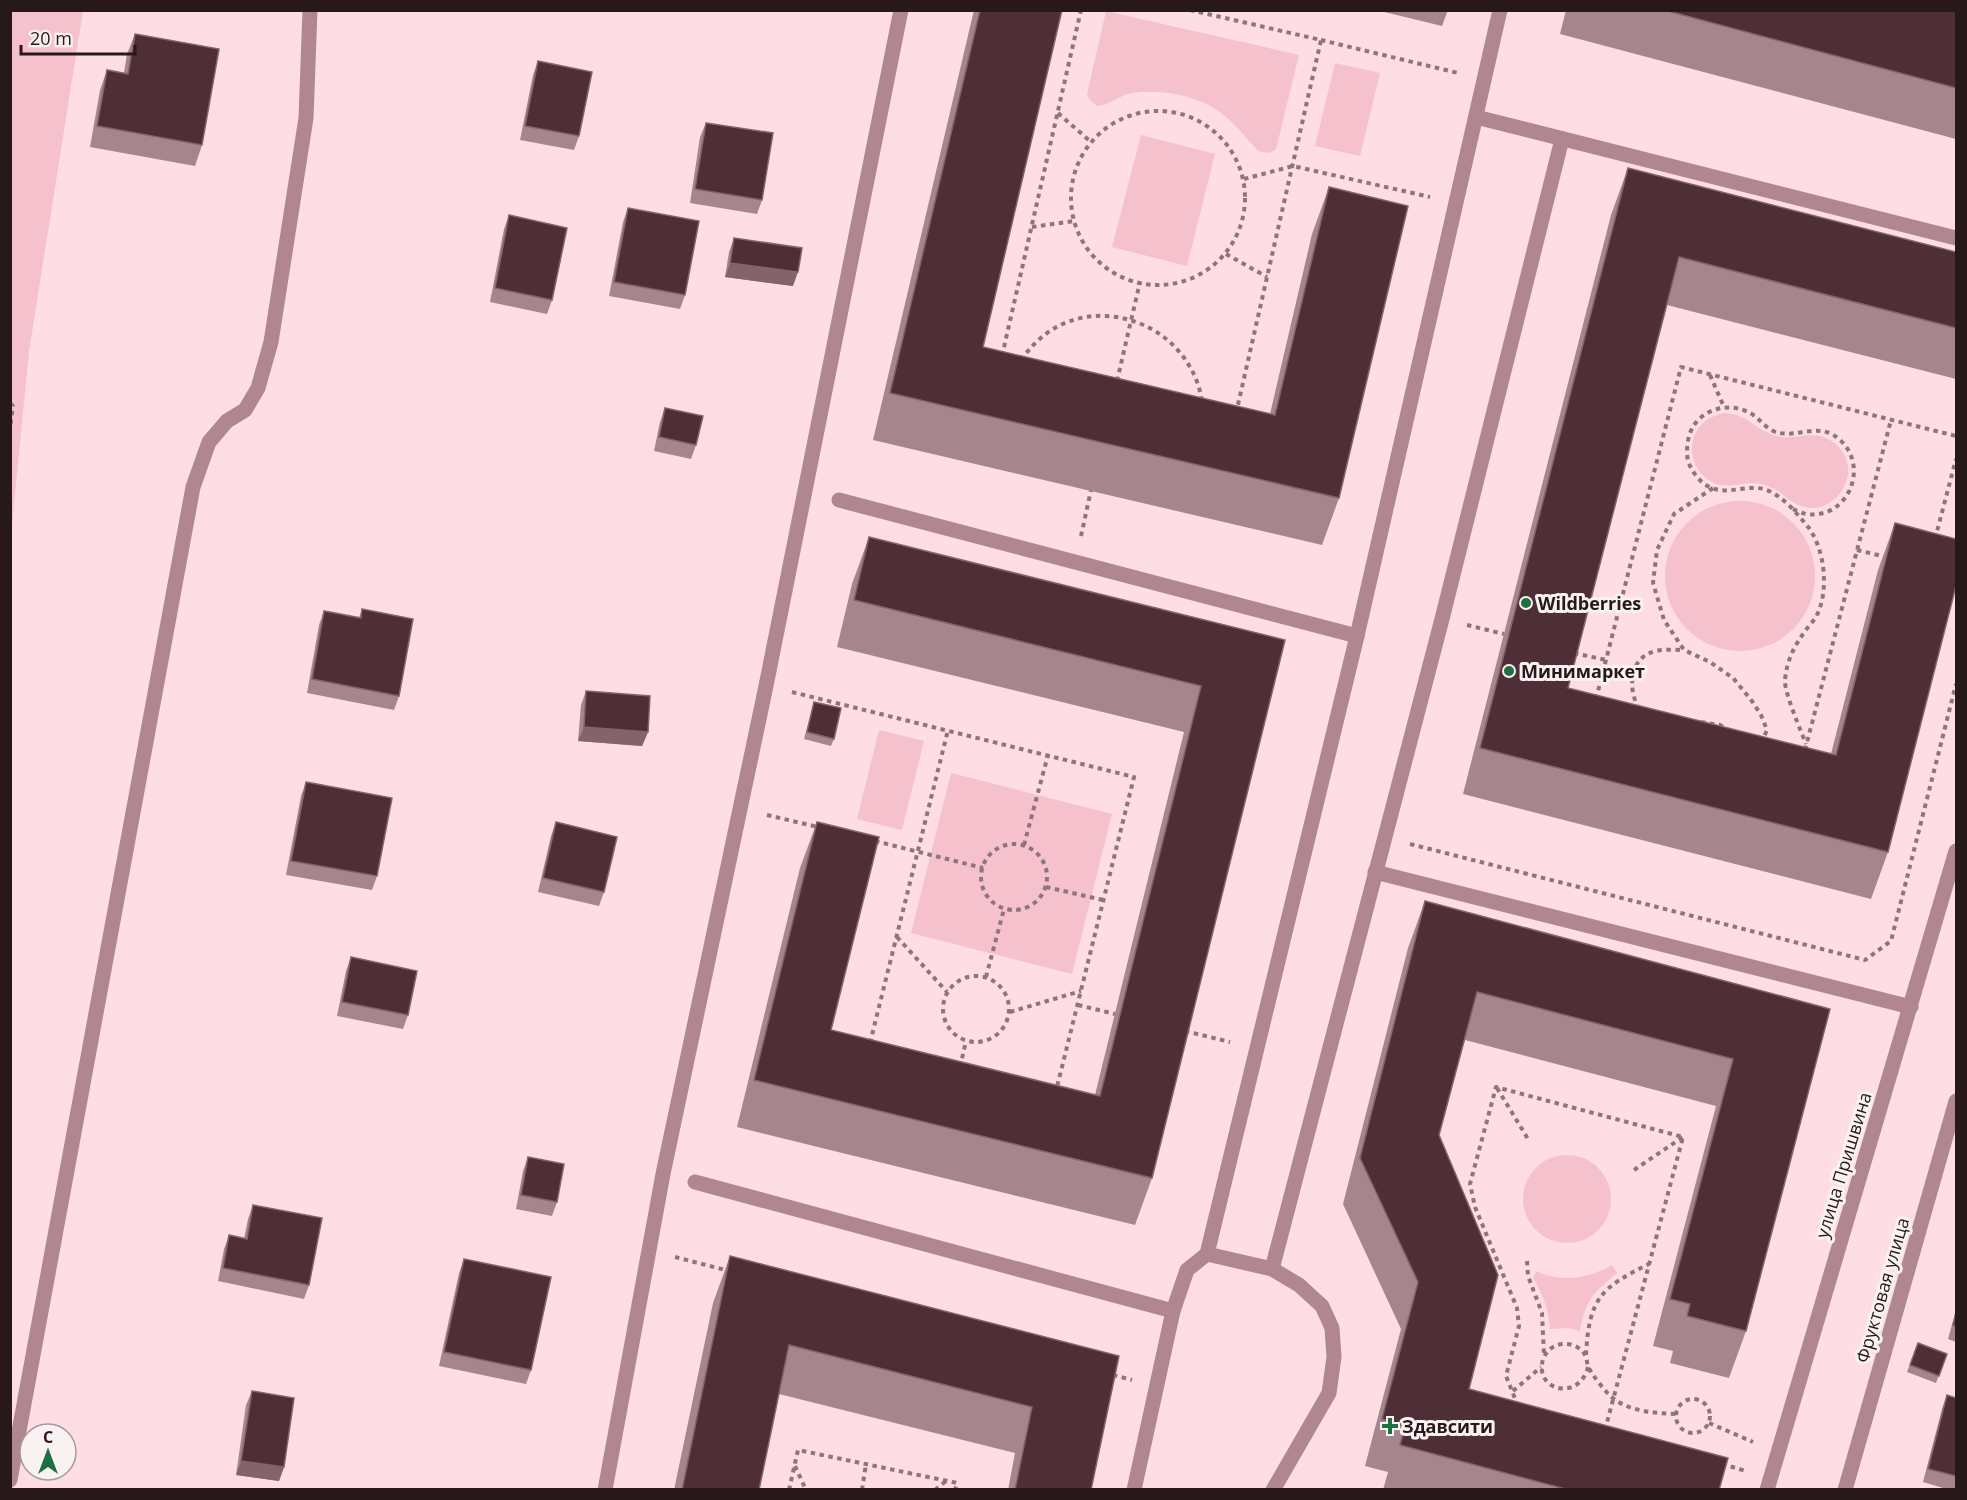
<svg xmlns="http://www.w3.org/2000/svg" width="1967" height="1500" font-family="'Open Sans',sans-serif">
<rect width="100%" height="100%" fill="#fedde4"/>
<g fill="#f5c1cd">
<path d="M 11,10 L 83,11 L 29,351 L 11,536 Z"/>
<path d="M 1106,11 L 1299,55 L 1276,149 L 1270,153 L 1258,151 C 1244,136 1232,119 1214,108 C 1191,94 1158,89 1132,93 C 1120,95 1110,105 1097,106 L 1090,100 L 1087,94 Z"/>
<path d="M 1335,63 L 1380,73 L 1360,156 L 1315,146 Z"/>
<path d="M 1141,135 L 1215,154 L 1187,266 L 1112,247 Z"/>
<path d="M 1724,413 C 1748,414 1753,428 1773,435 C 1792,442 1809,430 1826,438 C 1876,462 1832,534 1787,498 C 1776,489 1765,482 1750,483 C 1738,484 1726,488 1714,483 C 1690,473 1684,440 1704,422 C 1710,417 1717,415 1724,413 Z"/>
<circle cx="1740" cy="576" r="75"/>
<path d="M 879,730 L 924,741 L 902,830 L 857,819 Z"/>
<path d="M 951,773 L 1112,814 L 1072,974 L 911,933 Z"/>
<circle cx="1567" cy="1199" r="44"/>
<path d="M 1612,1265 L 1617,1273 C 1594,1292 1585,1300 1580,1331 L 1568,1328 L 1550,1329 C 1549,1310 1543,1295 1533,1278 L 1536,1271 C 1561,1283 1588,1279 1612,1265 Z"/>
</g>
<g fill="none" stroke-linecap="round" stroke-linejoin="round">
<g stroke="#8d767b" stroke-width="4" stroke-dasharray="4.5 4.5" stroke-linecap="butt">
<path d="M 1190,10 L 1321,40 L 1237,409"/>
<path d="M 1321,40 L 1458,73"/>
<circle cx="1158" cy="198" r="87"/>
<path d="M 1058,113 L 1091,142"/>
<path d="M 1244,179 L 1293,166 L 1430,197"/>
<path d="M 1032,227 L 1074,221"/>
<path d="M 1226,254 L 1267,277"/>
<path d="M 1002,356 L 1081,10"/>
<path d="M 1021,360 C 1029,349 1038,339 1050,331 C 1089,305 1142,314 1174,346 C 1189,361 1200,382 1202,403"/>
<path d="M 1710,375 L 1724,407"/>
<path d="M 1117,381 L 1140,282"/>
<path d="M 10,403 L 13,406 L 10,428"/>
<path d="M 1713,488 L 1674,514 L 1657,550 L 1653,583 L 1664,620 L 1684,650 L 1710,662 L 1733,678 L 1752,701 L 1761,715 L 1767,730 L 1762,741"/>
<path d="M 1793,509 C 1797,511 1802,513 1806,514 C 1848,520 1870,467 1840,440 C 1818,419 1794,442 1771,430 C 1763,425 1758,417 1750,413 C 1734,404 1713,406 1699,419 C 1690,428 1687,440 1687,452 C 1687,462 1691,469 1697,477 C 1720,504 1745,480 1769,491 C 1785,498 1798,515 1809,528 C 1825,551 1829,590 1817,615 C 1814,621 1809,625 1806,630 C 1794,646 1787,660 1785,680 C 1784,692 1801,731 1806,744"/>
<path d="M 1081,536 L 1091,490"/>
<path d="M 1935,539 L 1956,459"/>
<path d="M 1857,550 L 1886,557"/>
<path d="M 1467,625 L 1504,634"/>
<path d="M 1574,653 L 1606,660"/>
<path d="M 792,692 L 1134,777 L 1056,1091"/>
<path d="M 1596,699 L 1681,367 L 1956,436"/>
<path d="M 1639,709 C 1628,690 1628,657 1656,651 C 1664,649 1675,650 1684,650"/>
<path d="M 1701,722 L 1720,725 L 1725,728"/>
<path d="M 1805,750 L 1891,420"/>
<path d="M 767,815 L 818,827"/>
<path d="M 875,841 L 983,868"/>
<circle cx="1014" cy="877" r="33"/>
<path d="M 1410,844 L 1865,960 L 1891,941 L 1956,684"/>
<path d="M 1024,845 L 1048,755"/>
<path d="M 1046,887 L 1103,900"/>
<path d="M 897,937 L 947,992"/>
<circle cx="976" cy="1009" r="33"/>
<path d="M 986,977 L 1004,909"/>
<path d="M 1078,1005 L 1115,1014"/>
<path d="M 1010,1012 L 1081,991"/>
<path d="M 1185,1031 L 1230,1042"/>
<path d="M 870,1043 L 948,730"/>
<path d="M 960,1067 L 966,1041"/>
<path d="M 1497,1088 L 1528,1139"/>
<path d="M 1634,1170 L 1683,1137"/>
<path d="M 675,1257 L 729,1271"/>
<path d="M 1527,1261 L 1528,1276 L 1542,1313 L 1544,1355"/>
<path d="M 1586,1355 C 1589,1299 1600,1288 1649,1264"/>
<path d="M 1588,1367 C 1579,1401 1538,1391 1542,1364 C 1543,1356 1548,1349 1555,1346 C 1566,1341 1581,1345 1586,1357 C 1587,1360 1587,1363 1588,1366 C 1591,1374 1607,1394 1614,1399 C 1632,1412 1655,1413 1676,1414"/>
<path d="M 1113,1375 L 1132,1380"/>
<path d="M 1513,1391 L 1541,1367"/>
<circle cx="1693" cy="1416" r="17"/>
<path d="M 1518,1406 L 1506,1376 L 1519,1326 L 1517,1308 L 1475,1207 L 1470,1184 L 1496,1087 L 1683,1137 L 1605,1430"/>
<path d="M 1709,1423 L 1753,1442"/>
<path d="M 1722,1464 L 1746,1471"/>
<path d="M 795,1466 L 806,1490"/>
<path d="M 789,1490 L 798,1450 L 957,1483 L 955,1490"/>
<path d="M 862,1490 L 866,1464"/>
<path d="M 935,1490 L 946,1481"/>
</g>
<g stroke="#b08790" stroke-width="15">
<path d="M 1476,117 L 1956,238"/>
<path d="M 839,500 L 1357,636"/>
<path d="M 1375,872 L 1911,1007"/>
<path d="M 695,1182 L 1173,1311"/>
<path d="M 1207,1254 L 1272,1269 L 1299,1285 L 1322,1306 L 1332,1328 L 1334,1357 L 1329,1393 L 1273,1490"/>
<path d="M 1272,1269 L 1442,619 L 1562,139"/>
<path d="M 1134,1490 L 1173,1311 L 1187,1270 L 1207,1254 L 1357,636 L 1500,10"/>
</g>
<g stroke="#b08790" stroke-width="15">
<path d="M 10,1480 L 193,487 L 209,442 L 227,421 L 245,410 L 258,388 L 271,342 L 306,118 L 310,10"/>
<path d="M 605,1490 L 663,1174 L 766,686 L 901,10"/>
<path d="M 1767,1490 L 1956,851"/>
<path d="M 1845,1490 L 1956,1101"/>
</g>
</g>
<g fill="#a6868e">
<path d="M 974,10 L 1062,10 L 983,347 L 1270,414 L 1312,234 L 1329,187 L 1339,498 L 1322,545 L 873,440 Z"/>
<path d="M 1376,10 L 1448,10 L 1442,26 Z"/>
<path d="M 1566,10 L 1956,10 L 1956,139 L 1560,34 Z"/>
<path d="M 135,34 L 202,145 L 195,166 L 90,147 L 100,90 L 107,70 L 124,73 L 127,54 Z"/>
<path d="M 538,61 L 579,136 L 574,150 L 520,140 L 533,75 Z"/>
<path d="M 706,123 L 762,200 L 757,214 L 690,203 L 700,137 Z"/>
<path d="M 1628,168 L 1956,252 L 1956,379 L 1667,305 L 1568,688 L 1831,754 L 1878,570 L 1895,523 L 1888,852 L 1871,899 L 1463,794 L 1611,215 Z"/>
<path d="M 628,208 L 685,295 L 680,309 L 609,296 L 623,222 Z"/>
<path d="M 509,215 L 552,300 L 547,314 L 490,302 L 504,229 Z"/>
<path d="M 734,238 L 793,286 L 725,277 L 729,252 Z"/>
<path d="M 665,408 L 696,445 L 691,459 L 654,451 L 660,422 Z"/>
<path d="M 869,537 L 1285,640 L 1152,1178 L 1135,1225 L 737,1127 L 800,868 L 817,822 L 831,1030 L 1095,1095 L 1184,732 L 837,647 L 852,584 Z"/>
<path d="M 362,609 L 399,696 L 394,710 L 307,693 L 319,625 L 324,611 L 359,618 Z"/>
<path d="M 586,691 L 648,732 L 642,746 L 578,741 L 581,705 Z"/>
<path d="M 814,702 L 834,739 L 831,746 L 804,739 Z"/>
<path d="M 306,782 L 377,876 L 372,890 L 286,875 L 301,796 Z"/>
<path d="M 556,822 L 604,892 L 599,906 L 538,892 L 551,836 Z"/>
<path d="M 1425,901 L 1830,1009 L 1746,1331 L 1729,1378 L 1670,1363 L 1673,1351 L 1653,1346 L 1716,1106 L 1465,1040 L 1439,1135 L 1469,1389 L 1719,1490 L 1383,1490 L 1388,1472 L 1365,1466 L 1401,1329 L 1343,1204 L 1408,948 Z"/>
<path d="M 351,957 L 408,1015 L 403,1029 L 337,1016 L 346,971 Z"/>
<path d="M 528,1157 L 557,1202 L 552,1216 L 516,1209 L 523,1171 Z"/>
<path d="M 253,1205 L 309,1285 L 304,1299 L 218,1281 L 224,1249 L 229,1235 L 244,1239 L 248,1219 Z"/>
<path d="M 730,1256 L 1119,1356 L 1091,1490 L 1008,1490 L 1015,1453 L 779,1394 L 759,1490 L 674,1490 L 713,1303 Z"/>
<path d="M 464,1259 L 531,1370 L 526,1384 L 439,1366 L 459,1273 Z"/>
<path d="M 1956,1310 L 1956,1342 L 1948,1339 Z"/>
<path d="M 1918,1343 L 1947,1354 L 1936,1383 L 1907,1372 Z"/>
<path d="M 252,1391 L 284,1467 L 279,1481 L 236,1475 L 246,1405 Z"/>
<path d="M 1947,1395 L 1956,1398 L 1956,1490 L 1950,1490 L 1923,1482 L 1942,1409 Z"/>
</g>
<g fill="#84636b">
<path d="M 730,263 L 798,272 L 793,286 L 725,277 Z"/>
<path d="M 584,727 L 648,732 L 642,746 L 578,741 Z"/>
<path d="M 241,1461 L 284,1467 L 279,1481 L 236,1475 Z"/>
</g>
<g fill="#4f2f37" stroke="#84636b" stroke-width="1.5">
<path d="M 980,10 L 1062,10 L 983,347 L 1275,415 L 1329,187 L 1408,206 L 1339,498 L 890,393 Z"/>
<path d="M 1664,10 L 1956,10 L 1956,88 Z"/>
<path d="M 135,34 L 219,49 L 202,145 L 97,126 L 107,70 L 128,74 Z"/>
<path d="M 538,61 L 592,72 L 579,136 L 525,126 Z"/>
<path d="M 706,123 L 773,133 L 762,200 L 695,189 Z"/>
<path d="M 1628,168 L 1956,252 L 1956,328 L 1679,257 L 1568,688 L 1836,755 L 1895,523 L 1956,539 L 1956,586 L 1888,852 L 1480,748 Z"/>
<path d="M 628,208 L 699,221 L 685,295 L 614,282 Z"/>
<path d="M 509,215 L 567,228 L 552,300 L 495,288 Z"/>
<path d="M 734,238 L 802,248 L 798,272 L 730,263 Z"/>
<path d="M 665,408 L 703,416 L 696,445 L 659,437 Z"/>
<path d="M 869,537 L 1285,640 L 1152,1178 L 754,1080 L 817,822 L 879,837 L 831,1030 L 1100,1096 L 1201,686 L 854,600 Z"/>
<path d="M 362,609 L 413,619 L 399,696 L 312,679 L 324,611 L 361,618 Z"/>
<path d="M 586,691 L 650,696 L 648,732 L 584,727 Z"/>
<path d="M 814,702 L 841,708 L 834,739 L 807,732 Z"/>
<path d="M 306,782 L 392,798 L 377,876 L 291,861 Z"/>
<path d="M 556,822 L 617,837 L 604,892 L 543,878 Z"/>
<path d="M 1425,901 L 1830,1009 L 1746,1331 L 1687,1316 L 1690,1304 L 1670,1299 L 1733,1059 L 1477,992 L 1439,1135 L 1498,1275 L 1469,1389 L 1728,1458 L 1719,1490 L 1569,1490 L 1400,1445 L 1405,1426 L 1382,1419 L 1418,1282 L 1360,1158 Z"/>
<path d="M 351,957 L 417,971 L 408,1015 L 342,1002 Z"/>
<path d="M 528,1157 L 564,1164 L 557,1202 L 521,1195 Z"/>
<path d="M 253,1205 L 322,1218 L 309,1285 L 223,1268 L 229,1235 L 247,1239 Z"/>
<path d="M 730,1256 L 1119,1356 L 1091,1490 L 1015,1490 L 1032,1407 L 789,1345 L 759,1490 L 682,1490 Z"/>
<path d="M 464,1259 L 551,1277 L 531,1370 L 444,1352 Z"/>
<path d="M 1956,1313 L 1956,1326 L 1953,1325 Z"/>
<path d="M 1918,1343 L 1947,1354 L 1939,1376 L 1910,1365 Z"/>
<path d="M 252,1391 L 294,1398 L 284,1467 L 241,1461 Z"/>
<path d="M 1947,1395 L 1956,1398 L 1956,1476 L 1928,1469 Z"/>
</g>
<g fill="#1e7041" stroke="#faf1f3" stroke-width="2">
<circle cx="1526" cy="603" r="6"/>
<circle cx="1509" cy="671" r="6"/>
<path d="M1387 1417h6v6h6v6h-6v6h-6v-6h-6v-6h6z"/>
</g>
<g text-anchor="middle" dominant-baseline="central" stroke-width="6" stroke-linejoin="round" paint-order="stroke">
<g font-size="18" font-weight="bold" fill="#26181b" stroke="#faf1f3" text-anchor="start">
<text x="1538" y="603">Wildberries</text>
<text x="1521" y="671">Минимаркет</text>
<text x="1402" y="1426">Здавсити</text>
</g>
<g font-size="18" fill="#26181b" stroke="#faf1f3">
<text transform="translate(1843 1165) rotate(-73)">улица Пришвина</text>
<text transform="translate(1882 1290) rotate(-74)">Фруктовая улица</text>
</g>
</g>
<rect width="1967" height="1500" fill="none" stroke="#26181b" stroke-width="24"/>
<g transform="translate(48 1452)"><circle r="28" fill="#faf1f3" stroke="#a59a9d" stroke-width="1.5"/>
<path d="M0-4.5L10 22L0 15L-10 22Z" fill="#1e7041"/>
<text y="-9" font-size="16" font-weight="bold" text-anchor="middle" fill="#26181b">С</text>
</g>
<path d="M21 45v9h114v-9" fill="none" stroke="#26181b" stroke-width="3"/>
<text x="30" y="45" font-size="18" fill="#26181b" stroke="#faf1f3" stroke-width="4.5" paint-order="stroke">20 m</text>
</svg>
